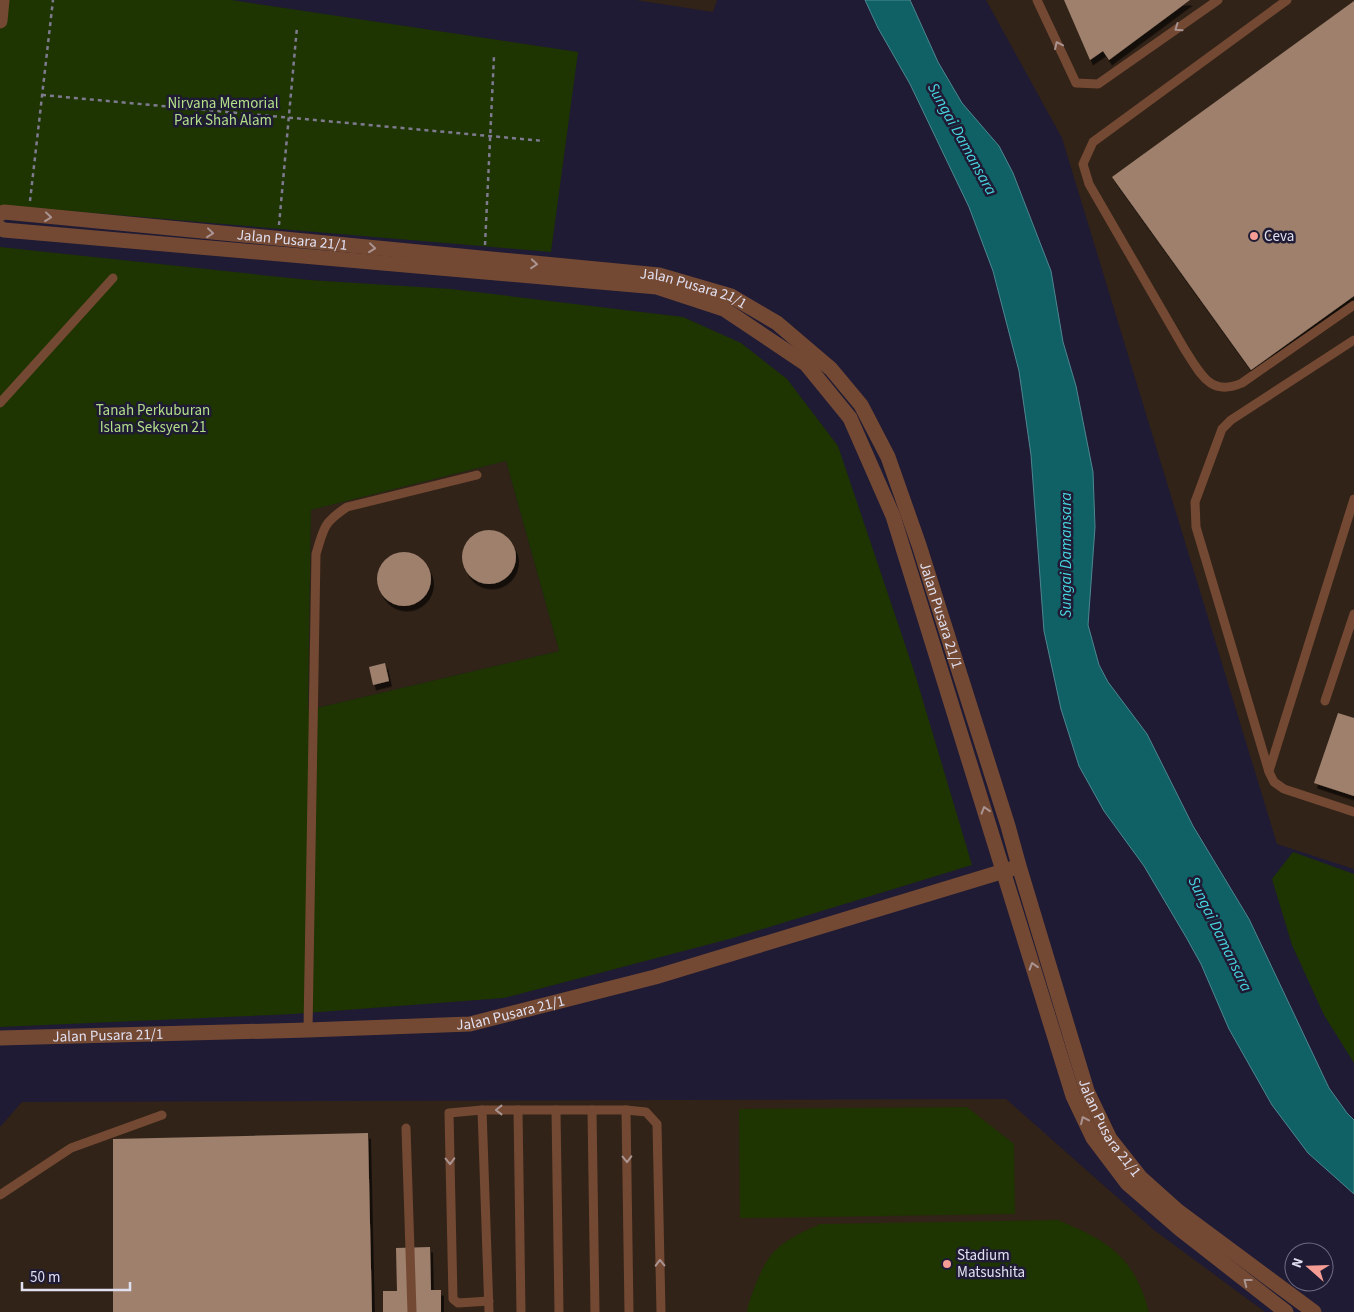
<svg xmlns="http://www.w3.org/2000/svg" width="1354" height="1312" font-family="'Source Sans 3',sans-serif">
<defs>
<filter id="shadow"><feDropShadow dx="3" dy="5.5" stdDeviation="0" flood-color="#0009"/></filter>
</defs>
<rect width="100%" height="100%" fill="#1f1b34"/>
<g fill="#322318">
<path d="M 636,0 L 717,0 L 713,12 Z"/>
<path d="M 986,0 L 1354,0 L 1354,869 L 1277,844 L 1062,138 Z"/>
<path d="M 506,461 L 559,651 L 308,710 L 311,510 Z"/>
<path d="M 1006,1099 L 1154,1230 L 1265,1312 L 0,1312 L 0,1127 L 22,1102 Z"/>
</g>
<g fill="#1e3401" fill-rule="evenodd">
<path d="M 0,0 L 231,0 L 578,52 L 551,252 L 0,205 Z"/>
<path d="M 0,247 L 309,280 L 451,289 L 683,317 L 741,343 L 787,379 L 838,446 L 915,674 L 972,865 L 733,938 L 504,998 L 293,1014 L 0,1027 ZM 506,461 L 559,651 L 308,710 L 311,510 Z"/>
<path d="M 1293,852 L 1354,874 L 1354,1063 L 1324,1015 L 1292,945 L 1272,879 Z"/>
<path d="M 967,1107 L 1014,1144 L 1015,1214 L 740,1218 L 739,1109 Z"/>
<path d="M 1058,1220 C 1108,1241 1134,1256 1149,1312 L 747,1312 C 749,1298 762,1266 771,1255 C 783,1240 803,1232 820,1224 Z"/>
</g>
<path fill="#0f6166" stroke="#4e8790" d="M 865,0 L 910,0 L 938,62 L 962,103 L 999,146 L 1013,173 L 1051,271 L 1063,342 L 1076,386 L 1093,472 L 1095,527 L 1088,625 L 1099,665 L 1108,682 L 1147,734 L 1193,826 L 1249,919 L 1329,1088 L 1347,1113 L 1354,1120 L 1354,1194 L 1308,1153 L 1272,1105 L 1229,1029 L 1201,964 L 1186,937 L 1144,866 L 1104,811 L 1079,766 L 1061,709 L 1044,631 L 1031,455 L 1019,371 L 993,271 L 969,207 L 910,84 L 878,28 Z"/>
<g fill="#9e806d" filter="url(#shadow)">
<path d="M 1064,0 L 1190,0 L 1109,60 L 1103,51 L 1090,60 Z"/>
<path d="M 1354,1 L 1354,296 L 1251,370 L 1112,177 Z"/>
<circle cx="489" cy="557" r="27"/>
<circle cx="404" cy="579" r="27"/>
<path d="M 385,663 L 389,681 L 373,685 L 369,667 Z"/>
<path d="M 1338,713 L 1354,718 L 1354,796 L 1314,783 Z"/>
<path d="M 368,1133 L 372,1312 L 113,1312 L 113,1139 Z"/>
<path d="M 430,1247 L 431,1290 L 441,1290 L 441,1312 L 383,1312 L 383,1291 L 397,1291 L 396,1248 Z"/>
</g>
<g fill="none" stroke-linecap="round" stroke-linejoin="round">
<g stroke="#7e7b90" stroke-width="2.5" stroke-dasharray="4 4" stroke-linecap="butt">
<path d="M 42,95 L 544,141"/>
<path d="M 30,201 L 53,0"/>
<path d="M 279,225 L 297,27"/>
<path d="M 485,245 L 494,56"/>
</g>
<g stroke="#744933" stroke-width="9">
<path d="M 1037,0 L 1076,83 L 1098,84 L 1218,0"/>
<path d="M 1287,0 L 1093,142 L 1083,164 L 1089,184 L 1185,350 C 1201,374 1210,397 1242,383 L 1354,305"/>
<path d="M 1354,340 L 1231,420 L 1222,429 L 1195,502 L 1196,527 L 1269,772 L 1274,782 L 1284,789 L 1354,812"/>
<path d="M 0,403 L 113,278"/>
<path d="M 1325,701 L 1354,614"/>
<path d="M 1269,771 L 1354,499"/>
<path d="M 308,1030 L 316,554 C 324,528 323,523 347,507 L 477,475"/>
<path d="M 482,1110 L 489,1312"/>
<path d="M 518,1110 L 521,1312"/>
<path d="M 556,1110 L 559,1312"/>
<path d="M 592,1110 L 595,1312"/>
<path d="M 626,1110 L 629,1312"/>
<path d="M 406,1128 L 412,1312"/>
<path d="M 0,1195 L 71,1148 L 162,1115"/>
<path d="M 489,1301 L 458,1303 L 453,1299 L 449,1113 L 482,1110 L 626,1110 L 646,1112 L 657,1124 L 661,1312"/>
</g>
<g stroke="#744933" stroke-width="15">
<path d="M 0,21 L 2,0"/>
<path id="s1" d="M 0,214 L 4,212 L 659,275 L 731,296 L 777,323 L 831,369 L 861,405 L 888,457 L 919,545 L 1008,826 L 1019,866 L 1087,1091 L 1110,1139 L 1140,1177 L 1178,1211 L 1314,1312"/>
<path d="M 0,228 L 4,230 L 657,287 L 724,309 L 806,364 L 850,418 L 893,516 L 1073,1096 L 1093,1138 L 1127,1183 L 1180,1229 L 1286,1312"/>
<path id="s2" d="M 0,1038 L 308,1030 L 470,1024 L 655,977 L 1014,868"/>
</g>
</g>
<defs><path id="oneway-chevron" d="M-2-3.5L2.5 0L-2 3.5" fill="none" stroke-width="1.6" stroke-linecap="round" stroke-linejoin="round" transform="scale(1.25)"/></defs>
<g stroke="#aa9492">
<use href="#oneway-chevron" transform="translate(1178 28) rotate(145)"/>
<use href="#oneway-chevron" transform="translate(1058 45) rotate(-115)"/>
<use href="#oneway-chevron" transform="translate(48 217) rotate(6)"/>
<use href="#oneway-chevron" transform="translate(210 233) rotate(6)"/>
<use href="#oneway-chevron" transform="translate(372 248) rotate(6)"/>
<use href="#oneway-chevron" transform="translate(534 264) rotate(5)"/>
<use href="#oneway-chevron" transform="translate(985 810) rotate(-107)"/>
<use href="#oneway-chevron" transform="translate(1033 966) rotate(-107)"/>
<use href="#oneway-chevron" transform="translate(499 1110) rotate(-180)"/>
<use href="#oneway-chevron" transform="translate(1084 1120) rotate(-115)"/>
<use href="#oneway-chevron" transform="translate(627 1159) rotate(89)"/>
<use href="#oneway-chevron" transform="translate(450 1161) rotate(89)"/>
<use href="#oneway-chevron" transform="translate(660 1263) rotate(-91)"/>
<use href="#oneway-chevron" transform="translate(1247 1282) rotate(-142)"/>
</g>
<g fill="#f59c95" stroke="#1f1b34" stroke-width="2">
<circle cx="1254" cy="236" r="5"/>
<circle cx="947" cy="1264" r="5"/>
</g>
<g text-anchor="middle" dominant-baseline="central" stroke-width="5" stroke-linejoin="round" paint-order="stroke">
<g font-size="15" fill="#b3df8a" stroke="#1f1b34">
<text x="223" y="103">Nirvana Memorial<tspan x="223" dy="17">Park Shah Alam</tspan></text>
<text x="153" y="410">Tanah Perkuburan<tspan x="153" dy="17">Islam Seksyen 21</tspan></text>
</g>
<g font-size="15" fill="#e1e0f1" stroke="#1f1b34" text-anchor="start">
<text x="1264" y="236">Ceva</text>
<text x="957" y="1255">Stadium<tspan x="957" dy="17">Matsushita</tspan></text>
</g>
<g font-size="15" fill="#e1e0f1" stroke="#1f1b34">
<text stroke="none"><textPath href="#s1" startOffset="294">Jalan Pusara 21/1</textPath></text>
<text stroke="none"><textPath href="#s1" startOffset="699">Jalan Pusara 21/1</textPath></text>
<text stroke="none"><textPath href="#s1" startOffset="1134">Jalan Pusara 21/1</textPath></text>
<text stroke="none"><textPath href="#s2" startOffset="512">Jalan Pusara 21/1</textPath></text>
<text stroke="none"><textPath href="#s2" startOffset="108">Jalan Pusara 21/1</textPath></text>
<text stroke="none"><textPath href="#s1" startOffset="1675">Jalan Pusara 21/1</textPath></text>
</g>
<g font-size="16" font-style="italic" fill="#47d7e1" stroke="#1f1b34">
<text transform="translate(962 139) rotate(61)">Sungai Damansara</text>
<text transform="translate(1066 555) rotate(-90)">Sungai Damansara</text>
<text transform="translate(1220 934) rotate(64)">Sungai Damansara</text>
</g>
</g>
<g transform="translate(1309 1267) rotate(290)"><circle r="24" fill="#1f1b34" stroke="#6d6a80"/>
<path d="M0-4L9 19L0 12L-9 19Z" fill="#f59c95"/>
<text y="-8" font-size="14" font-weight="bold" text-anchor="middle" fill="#e1e0f1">N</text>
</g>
<path d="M22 1282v8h108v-8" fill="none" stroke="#e1e0f1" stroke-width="2.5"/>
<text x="30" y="1282" font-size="15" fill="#e1e0f1" stroke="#1f1b34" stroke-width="4" paint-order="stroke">50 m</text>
</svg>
